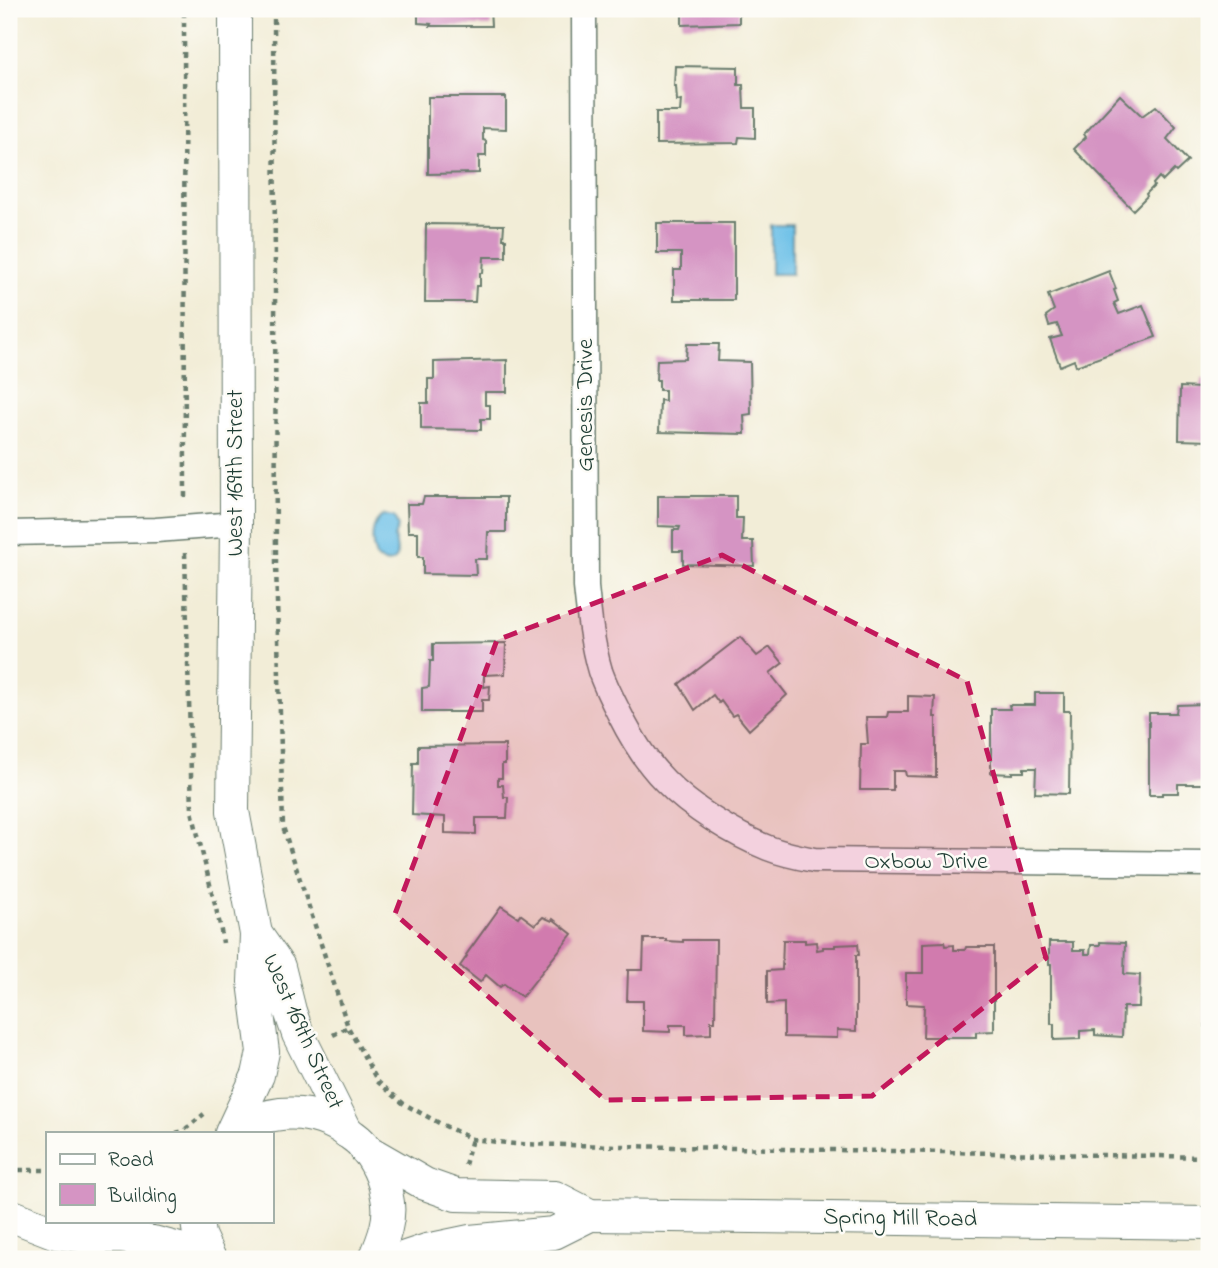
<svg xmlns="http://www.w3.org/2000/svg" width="1218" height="1268" font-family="'Indie Flower',sans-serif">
<rect width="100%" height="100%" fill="#fdfcf7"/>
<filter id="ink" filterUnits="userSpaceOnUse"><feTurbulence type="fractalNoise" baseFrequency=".0143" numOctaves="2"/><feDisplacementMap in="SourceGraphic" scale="14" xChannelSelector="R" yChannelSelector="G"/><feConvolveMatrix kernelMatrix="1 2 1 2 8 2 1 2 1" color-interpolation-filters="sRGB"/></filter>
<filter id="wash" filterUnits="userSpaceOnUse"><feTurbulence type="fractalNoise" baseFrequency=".00686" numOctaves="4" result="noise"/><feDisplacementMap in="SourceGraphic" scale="28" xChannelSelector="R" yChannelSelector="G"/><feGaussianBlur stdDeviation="1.57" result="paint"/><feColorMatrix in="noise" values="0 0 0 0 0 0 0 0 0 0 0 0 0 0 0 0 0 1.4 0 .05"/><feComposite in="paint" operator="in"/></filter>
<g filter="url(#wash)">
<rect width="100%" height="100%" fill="#f2edd7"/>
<g fill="#6abfe7" stroke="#447e8e" stroke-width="2">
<rect x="771" y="225" width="21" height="49"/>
<path d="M 384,515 L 394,517 L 398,527 L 394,537 C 399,553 399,570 377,559 C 371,545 369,523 384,515 Z"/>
</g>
<g id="blocks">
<g fill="#d594c3">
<path d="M 418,9 L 490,9 L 491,26 L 430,26 L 431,24 L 418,23 Z"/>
<path d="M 682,9 L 739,9 L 739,23 L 682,25 Z"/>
<path d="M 675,66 L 738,67 L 738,85 L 743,85 L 744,108 L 755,108 L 755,138 L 739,137 L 738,143 L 656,144 L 656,112 L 680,112 L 681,100 L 677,101 L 676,86 L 674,86 Z"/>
<path d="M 1120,95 L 1142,116 L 1156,106 L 1176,127 L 1167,139 L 1188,161 L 1176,172 L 1174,170 L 1163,181 L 1159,177 L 1153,184 L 1154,186 L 1146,194 L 1147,196 L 1133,210 L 1074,149 L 1086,137 L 1084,134 Z"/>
<path d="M 428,97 L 506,97 L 506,129 L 483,128 L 483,140 L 486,141 L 486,156 L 479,156 L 479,173 L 428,174 Z"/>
<path d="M 657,223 L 734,223 L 734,300 L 674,300 L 674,270 L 681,270 L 681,253 L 657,253 Z"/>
<path d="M 426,224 L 504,225 L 503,239 L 506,239 L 506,257 L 484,257 L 483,273 L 480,273 L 480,286 L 476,286 L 475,302 L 425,302 Z"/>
<path d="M 1109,271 L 1116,289 L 1114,290 L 1118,301 L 1114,303 L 1119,314 L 1143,305 L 1156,337 L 1076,366 L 1074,360 L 1060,366 L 1050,339 L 1062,336 L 1057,324 L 1049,326 L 1046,316 L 1054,310 L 1048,295 Z"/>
<path d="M 687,344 L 719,344 L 718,361 L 750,362 L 751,414 L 744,415 L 745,434 L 659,432 L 660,400 L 665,401 L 665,390 L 659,390 L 659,380 L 656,380 L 657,360 L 686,359 Z"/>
<path d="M 507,360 L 507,392 L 485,392 L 485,405 L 490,405 L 490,419 L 481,419 L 481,430 L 421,429 L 421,403 L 428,403 L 428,379 L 434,379 L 434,362 Z"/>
<path d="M 1201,379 L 1209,379 L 1209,441 L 1179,440 L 1180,387 L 1201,388 Z"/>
<path d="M 658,496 L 736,496 L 736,518 L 743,518 L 742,541 L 753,541 L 754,566 L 683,564 L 683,551 L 673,551 L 673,530 L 679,530 L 680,527 L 658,526 Z"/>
<path d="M 424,497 L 506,497 L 506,532 L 488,532 L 487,559 L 475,559 L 476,575 L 423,574 L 423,557 L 418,557 L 418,532 L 408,532 L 407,504 L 422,504 Z"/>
<path d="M 740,637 L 757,656 L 770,647 L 783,663 L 770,673 L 787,695 L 749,730 L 736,714 L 732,716 L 721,701 L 719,703 L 713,695 L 695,710 L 679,684 Z"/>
<path d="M 506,643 L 505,674 L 484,675 L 484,687 L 490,686 L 489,700 L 482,700 L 482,712 L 422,712 L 422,688 L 429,687 L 430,661 L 433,661 L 433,644 Z"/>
<path d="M 1035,693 L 1064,693 L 1064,711 L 1070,711 L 1069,794 L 1035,793 L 1036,768 L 1024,768 L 1024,772 L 1012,772 L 1012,774 L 991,773 L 991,709 L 1010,709 L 1009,705 L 1035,705 Z"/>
<path d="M 908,696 L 935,697 L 934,717 L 936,717 L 936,777 L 906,776 L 905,771 L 893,771 L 893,790 L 860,790 L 861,744 L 868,744 L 866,717 L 887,717 L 888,712 L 908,712 Z"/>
<path d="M 1204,704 L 1204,722 L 1209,722 L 1209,783 L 1206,783 L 1206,784 L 1178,784 L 1178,793 L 1162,793 L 1162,795 L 1149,795 L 1149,713 L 1176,713 L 1177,705 Z"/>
<path d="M 505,745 L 505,764 L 502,764 L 502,778 L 498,778 L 498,785 L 503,785 L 504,797 L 508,797 L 507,818 L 476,818 L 476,834 L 445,833 L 445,817 L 412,815 L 413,763 L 418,763 L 418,746 Z"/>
<path d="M 501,906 L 518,917 L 520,914 L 535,925 L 543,917 L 552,921 L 553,919 L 572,934 L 522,997 L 504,984 L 500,987 L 486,975 L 480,982 L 460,966 L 467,956 L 466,955 Z"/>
<path d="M 644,939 L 666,939 L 666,941 L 683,942 L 683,940 L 716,940 L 715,1021 L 711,1021 L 711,1034 L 686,1035 L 686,1025 L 670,1025 L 670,1032 L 643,1031 L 643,1001 L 627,1001 L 628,970 L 643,970 Z"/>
<path d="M 783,940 L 805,940 L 805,943 L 816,942 L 817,950 L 823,949 L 823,947 L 835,947 L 835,945 L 858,944 L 859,955 L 856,955 L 856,1031 L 837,1030 L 837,1038 L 784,1037 L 784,1003 L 767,1004 L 767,971 L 782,970 Z"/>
<path d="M 944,942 L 945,946 L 954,945 L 954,950 L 965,950 L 966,947 L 994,947 L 994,1031 L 976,1032 L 976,1037 L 923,1037 L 924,1005 L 906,1004 L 906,973 L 923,973 L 923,943 Z"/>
<path d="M 1049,942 L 1073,942 L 1073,950 L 1085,950 L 1085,954 L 1090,954 L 1091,945 L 1100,945 L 1100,942 L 1125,943 L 1124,974 L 1140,975 L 1139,1007 L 1123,1007 L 1122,1037 L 1095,1035 L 1095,1030 L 1080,1031 L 1080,1039 L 1054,1040 L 1054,1024 L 1051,1024 L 1051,964 L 1049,964 Z"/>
<path d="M 1205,947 L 1209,947 L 1209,1025 L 1205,1026 Z"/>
</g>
</g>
</g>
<g filter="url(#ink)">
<use href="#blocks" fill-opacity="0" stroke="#697b6d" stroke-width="2"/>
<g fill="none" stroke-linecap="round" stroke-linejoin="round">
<defs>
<g id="minor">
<path d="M 584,9 L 586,587 C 589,616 592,644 600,671 C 605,686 613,701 620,715 C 632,739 646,762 665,781 C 691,808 733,834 768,848 C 783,854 798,857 814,860 L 1209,864"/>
<path d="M 9,533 L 156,530 L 236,524"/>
</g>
<g id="tertiary">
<path d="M 235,9 L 236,524 L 233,811 L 256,934"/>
<path d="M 231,1133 L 258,1075 L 263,1052 L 254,982 L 256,934 L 279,967 L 290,1011 L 298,1034 L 347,1132"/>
<path d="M 234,1133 C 269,1106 315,1108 349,1133 C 354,1137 359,1140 362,1144 C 375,1159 384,1177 387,1197 C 392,1218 383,1240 375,1259"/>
<path d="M 366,1150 L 425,1184 L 456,1195 L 555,1197 L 590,1215 L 1209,1223"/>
<path d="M 10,1215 L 56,1233 L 89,1237 L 121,1237 L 153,1242 L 209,1257"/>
<path d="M 197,1221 L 199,1235 L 210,1259"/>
<path d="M 400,1259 L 427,1250 L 470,1241 L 554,1233 L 590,1215"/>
</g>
</defs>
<use href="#minor" stroke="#697b6d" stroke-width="27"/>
<use href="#tertiary" stroke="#697b6d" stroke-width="34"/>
<g stroke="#697b6d" stroke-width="4.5" stroke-dasharray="5 5" stroke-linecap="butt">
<path d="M 274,9 L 276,563 L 283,827 L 348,1027 L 378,1082 L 404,1104 L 441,1124 L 472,1139 L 515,1144 L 1209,1157"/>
<path d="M 184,12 L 185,502"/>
<path d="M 185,553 L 192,811 L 220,925 L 223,943"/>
<path d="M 333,1035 L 348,1027"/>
<path d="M 176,1133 L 183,1131 L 204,1114"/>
<path d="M 465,1165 L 472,1139"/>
<path d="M 9,1170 L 47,1170"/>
</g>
<use href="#minor" stroke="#fff" stroke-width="24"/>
<use href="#tertiary" stroke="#fff" stroke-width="32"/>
</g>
</g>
<path fill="#c2185b" fill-opacity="0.2" stroke="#c2185b" stroke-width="5" stroke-dasharray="14 9" stroke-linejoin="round" d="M 722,555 L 967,681 L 1046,958 L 872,1096 L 605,1100 L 395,914 L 497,640 Z"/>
<g text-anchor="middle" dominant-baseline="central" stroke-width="5" stroke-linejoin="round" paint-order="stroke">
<g font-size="24" fill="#1f3d34" stroke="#fdfcf7">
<text transform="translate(586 405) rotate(-90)">Genesis Drive</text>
<text transform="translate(236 473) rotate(-90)">West 169th Street</text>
<text x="926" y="862">Oxbow Drive</text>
<text transform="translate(302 1032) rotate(66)">West 169th Street</text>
<text transform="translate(900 1219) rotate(1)">Spring Mill Road</text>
</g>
</g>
<rect width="1218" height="1268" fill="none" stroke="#fdfcf7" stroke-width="35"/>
<rect x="46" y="1132" width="228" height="91" fill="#fdfcf7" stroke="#a4b0a9" stroke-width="2"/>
<rect x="60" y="1154" width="35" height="10" fill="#ffffff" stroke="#a4b0a9" stroke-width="2"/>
<text x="108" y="1166" font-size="21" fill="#1f3d34">Road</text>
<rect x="60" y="1184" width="35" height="21" fill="#d594c3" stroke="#a4b0a9" stroke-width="2"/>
<text x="108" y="1202" font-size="21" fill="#1f3d34">Building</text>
</svg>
